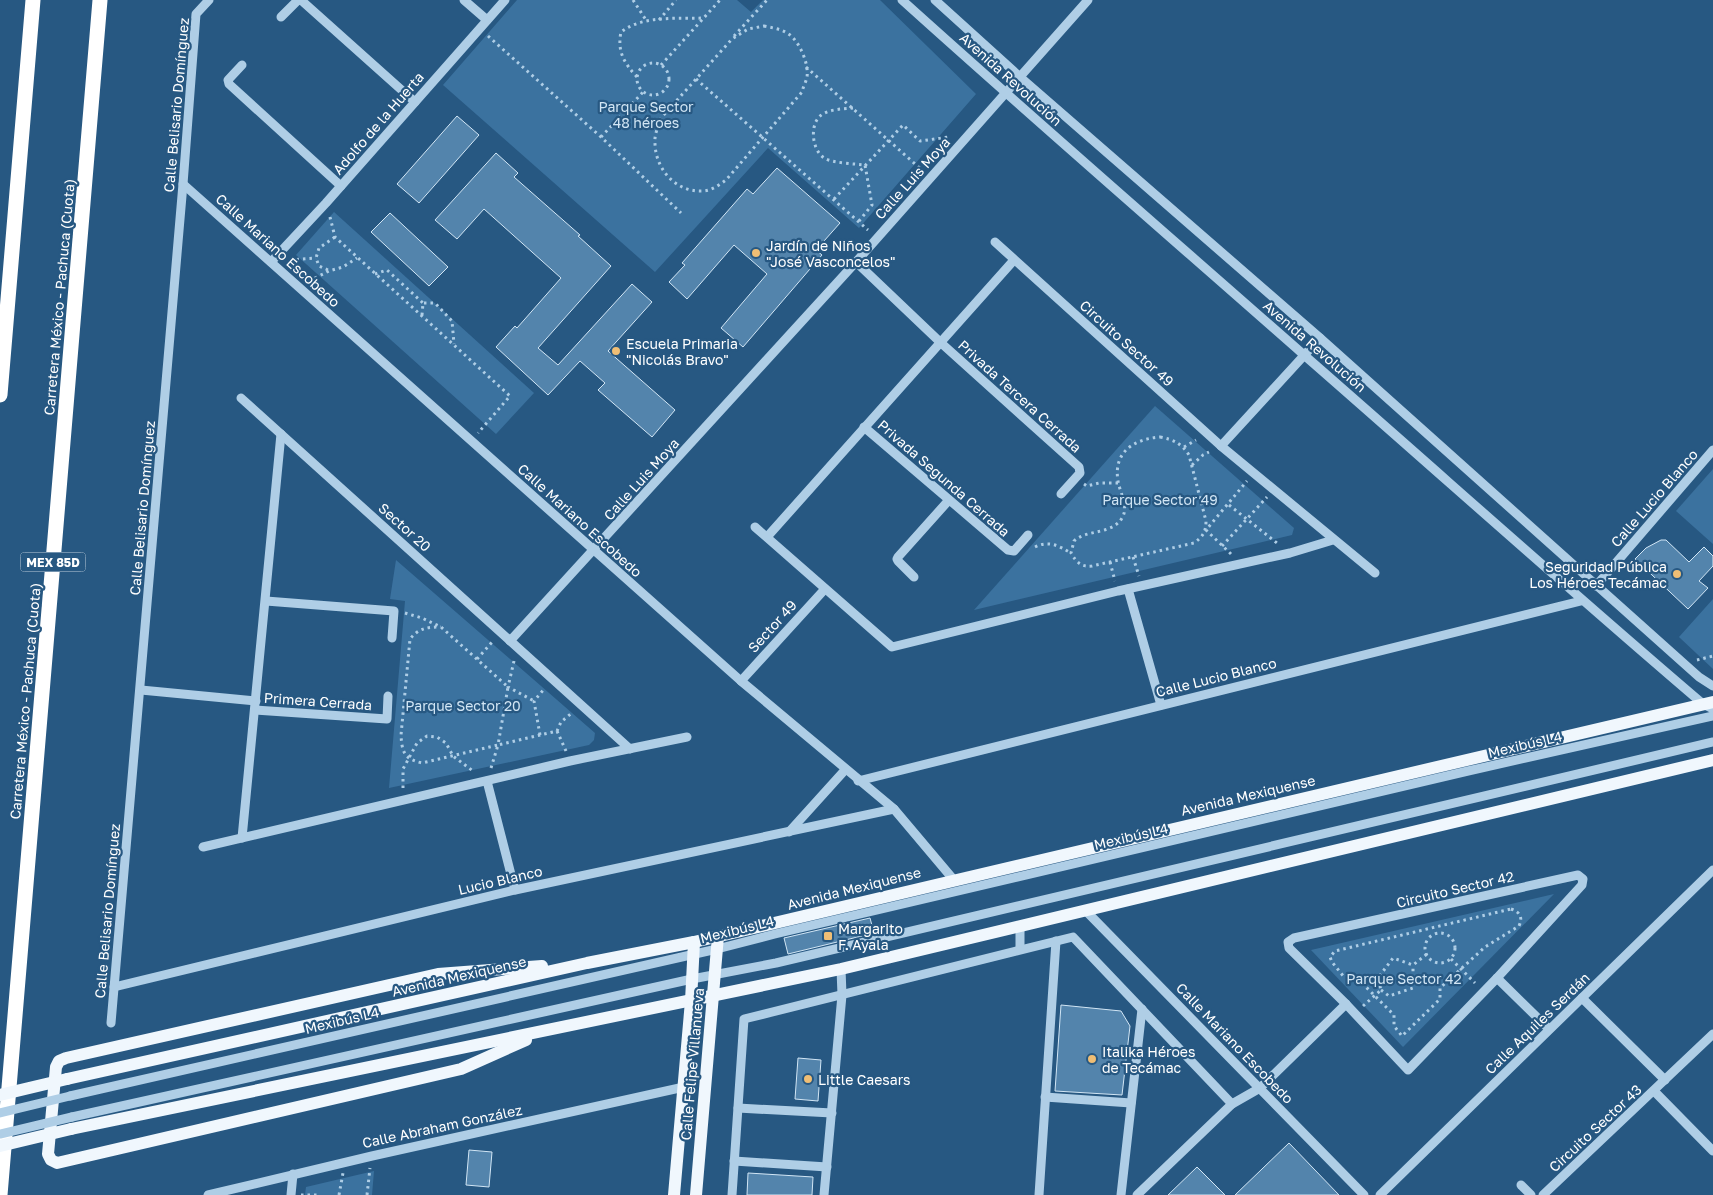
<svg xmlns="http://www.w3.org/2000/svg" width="1713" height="1195" font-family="'Golos Text',sans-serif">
<rect width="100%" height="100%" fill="#275882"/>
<g fill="#3b729f">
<path d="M 517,0 L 737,0 L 751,12 L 763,0 L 880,0 L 976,94 L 859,228 L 768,148 L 655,272 L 443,85 Z"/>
<path d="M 334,212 L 534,393 L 496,434 L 296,255 Z"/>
<path d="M 1155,406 L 1294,528 L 1292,535 L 974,610 Z"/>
<path d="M 1713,469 L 1713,544 L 1676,511 Z"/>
<path d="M 396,560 L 595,733 L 594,740 L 589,745 L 389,788 L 405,601 L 390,599 Z"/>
<path d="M 1713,599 L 1713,669 L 1679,637 Z"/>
<path d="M 1554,894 L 1403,1047 L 1311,950 Z"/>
<path d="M 374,1171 L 372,1195 L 305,1195 L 306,1187 Z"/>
</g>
<g fill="#5384ac" stroke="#d2e6f5">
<path d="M 457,116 L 479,135 L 419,203 L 397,184 Z"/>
<path d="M 496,153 L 518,173 L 514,177 L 580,235 L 578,236 L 611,266 L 538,348 L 558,365 L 632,284 L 652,302 L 608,351 L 675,410 L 652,437 L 598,390 L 605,383 L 580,361 L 548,395 L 496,347 L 515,326 L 517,328 L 561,278 L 484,209 L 457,239 L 435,220 Z"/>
<path d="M 777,168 L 840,223 L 816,250 L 822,255 L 743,347 L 721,328 L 767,274 L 734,245 L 687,299 L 669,282 L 685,265 L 682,263 L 747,189 L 753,194 Z"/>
<path d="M 390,213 L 448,267 L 429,286 L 371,232 Z"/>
<path d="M 1661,540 L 1666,540 L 1689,562 L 1704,547 L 1713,556 L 1713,566 L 1699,581 L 1708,588 L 1688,609 L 1635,559 L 1646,548 Z"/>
<path d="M 870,918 L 874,933 L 788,954 L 784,938 Z"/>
<path d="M 1061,1005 L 1121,1011 L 1130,1026 L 1122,1095 L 1055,1091 Z"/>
<path d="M 798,1058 L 821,1060 L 818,1101 L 795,1099 Z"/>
<path d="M 1289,1143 L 1339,1195 L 1235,1195 Z"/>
<path d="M 469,1150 L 492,1152 L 489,1187 L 466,1185 Z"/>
<path d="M 1197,1167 L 1225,1195 L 1168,1195 Z"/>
<path d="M 748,1173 L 813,1177 L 812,1195 L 747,1195 Z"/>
</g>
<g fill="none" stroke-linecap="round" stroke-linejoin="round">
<g stroke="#afcee6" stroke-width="3" stroke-dasharray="2.5 4" stroke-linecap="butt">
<path d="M 633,0 L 646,20"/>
<path d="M 659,20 L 676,0"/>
<path d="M 764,26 C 773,28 782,29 790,35 C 800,43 809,64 807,77 C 806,82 803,87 802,92 L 726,180 C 719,185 711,191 702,191 C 676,192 656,170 655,144 C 654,135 658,127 661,118 L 732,39 L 748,29 Z"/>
<path d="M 488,36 L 601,137 L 681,213"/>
<path d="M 734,36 L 767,0"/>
<circle cx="653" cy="79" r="16"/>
<path d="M 661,65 L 720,0"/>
<path d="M 806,67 L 923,171"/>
<path d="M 637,77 C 624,63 617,51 621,32 C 643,15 677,19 704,18"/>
<path d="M 696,79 L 868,230"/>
<path d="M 853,108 C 842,109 827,109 819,117 C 809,128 813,153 826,159 C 834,163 856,164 865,165 L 872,205 L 859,221"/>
<path d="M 601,137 L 643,92"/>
<path d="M 834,199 L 903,125 L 920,141 L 949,137"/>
<path d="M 330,217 L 335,237 L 510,396 L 478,433"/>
<path d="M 290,260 L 316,258"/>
<path d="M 328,270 L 319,266 L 316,258 L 319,248 L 335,237"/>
<path d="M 375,274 L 387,270 L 423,303"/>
<path d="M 309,281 L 329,271 L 343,267 L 357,258"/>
<path d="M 422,315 L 423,303 L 435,303 L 452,321 L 454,344"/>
<path d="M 1160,437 C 1174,440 1181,443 1189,455 L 1206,521 C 1206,533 1202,537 1194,543 L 1092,566 C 1081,567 1077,563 1071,553 L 1074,541 C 1087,529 1112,535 1122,518 C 1129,507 1120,493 1118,481 C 1113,451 1135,439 1160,437 Z"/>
<path d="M 1184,447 L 1196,440"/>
<path d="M 1192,465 L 1203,455 L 1209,452"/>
<path d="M 1084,484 L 1087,486 L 1099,483 L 1118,483"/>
<path d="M 1229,505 L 1277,543"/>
<path d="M 1222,546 L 1267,497"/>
<path d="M 1035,547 C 1049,540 1059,546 1071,553"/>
<path d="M 1231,554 L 1206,530 L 1247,481"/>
<path d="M 1133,557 L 1139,576"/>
<path d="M 1110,562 L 1115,581"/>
<path d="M 405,613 L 422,618 L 441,627 L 508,687 L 498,745 L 422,763 C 404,759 402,752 401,735 L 410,639 C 419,628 427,627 441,627"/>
<path d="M 477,659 L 493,641"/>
<path d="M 1697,660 L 1713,656"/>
<path d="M 514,661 L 508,687 L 534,701"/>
<path d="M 557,731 L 566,751"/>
<path d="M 540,735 L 534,701 L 545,688"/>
<path d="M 491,768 L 498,745 L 557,731 L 561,722 L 573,712"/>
<path d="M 403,788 L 403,769 L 417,743 L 427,736 L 437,737 L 446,743 L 453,756 L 473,771"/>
<path d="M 1511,909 C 1520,912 1523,917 1519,926 L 1485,947 L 1440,988 L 1440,999 L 1402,1036 L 1394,1026 L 1394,1015 L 1354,975 L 1344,977 L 1332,962 L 1330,957 L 1335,951 Z"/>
<circle cx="1440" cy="948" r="15"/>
<path d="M 1451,959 L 1475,983"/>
<path d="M 1381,990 L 1389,996 L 1413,988 L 1413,965"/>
<path d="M 1363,1006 L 1381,990 L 1378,978 L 1393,958 L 1413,965 L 1427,954"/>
<path d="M 301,1195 L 318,1195"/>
<path d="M 339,1195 L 343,1173"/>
<path d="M 367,1195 L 370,1168"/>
</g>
<g stroke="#afcee6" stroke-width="9">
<path d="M 299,0 L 302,1 L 415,102"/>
<path d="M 464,0 L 487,20"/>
<path d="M 902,0 C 1035,120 1170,237 1304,355 C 1437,471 1568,589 1703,704 L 1713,709"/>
<path d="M 935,0 L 1020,77 L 1320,338 L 1699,677 L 1713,686"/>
<path d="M 281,17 L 298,0"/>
<path d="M 242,65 L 228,80 L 229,84 L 341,186"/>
<path d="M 183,184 L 741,681 L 894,809 L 953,879"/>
<path d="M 995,242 L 1221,446 L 1375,573"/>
<path d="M 271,262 L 326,203 L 505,0"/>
<path d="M 856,262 L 940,342 L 1079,467 L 1080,473 L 1061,494"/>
<path d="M 241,398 L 630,749"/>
<path d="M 864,427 L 1008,550 L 1014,551 L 1028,535"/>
<path d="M 1221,446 L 1320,338"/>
<path d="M 755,527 L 892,647 L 1118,591 L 1290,553 L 1333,540"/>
<path d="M 767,537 L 1014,260"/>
<path d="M 914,577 L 898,561 L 897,559 L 898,557 L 949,500"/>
<path d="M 1596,586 L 1713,450"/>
<path d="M 1128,589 L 1161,705"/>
<path d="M 266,601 L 394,611 L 392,638"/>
<path d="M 510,641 L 856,262 L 1088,0"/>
<path d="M 741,681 L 824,590"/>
<path d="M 141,690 L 256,701"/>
<path d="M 255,710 L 387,719 L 388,696"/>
<path d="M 487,781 L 515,890"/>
<path d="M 858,781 L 1581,601"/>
<path d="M 789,832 L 845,770"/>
<path d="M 242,838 L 281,434"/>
<path d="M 203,847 L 570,761 L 687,737"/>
<path d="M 1578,875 L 1583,879 L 1582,885 L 1497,978 L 1408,1070 L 1346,1004 L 1289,948 L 1288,942 L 1294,938 Z"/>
<path d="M 1086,911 L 1364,1195"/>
<path d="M 1020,949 L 1020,926"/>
<path d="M 1497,978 L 1549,1029"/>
<path d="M 114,987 L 515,890 L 894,809"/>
<path d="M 1582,998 L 1665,1080"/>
<path d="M 111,1023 L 183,184 L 196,14 L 209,0"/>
<path d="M 1654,1091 L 1713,1151"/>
<path d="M 70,1096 L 717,949 L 775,934 L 1468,771 L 1713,716"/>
<path d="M 1045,1097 L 1131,1103"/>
<path d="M 738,1108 L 832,1113"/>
<path d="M 72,1117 L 692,979 L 776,963 L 1713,742"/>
<path d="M 734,1161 L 827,1167"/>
<path d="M 1521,1185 L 1531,1195"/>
<path d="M 208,1195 L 372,1156 L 684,1087"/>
<path d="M 291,1195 L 293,1174"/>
<path d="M 732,1195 L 744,1019 L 1073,937 L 1232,1104"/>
<path d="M 824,1195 L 842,995 L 841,969"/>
<path d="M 1039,1195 L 1056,941"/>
<path d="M 1121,1195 L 1142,1009"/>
<path d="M 1137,1195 L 1232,1104 L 1260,1088 L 1346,1004"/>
<path d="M 1380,1195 L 1713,870"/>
<path d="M 1543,1195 L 1713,1034"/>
</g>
<g stroke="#f0f7fd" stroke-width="12">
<path d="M 526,1040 L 461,1069 L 57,1163 L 51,1160 L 48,1154 L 56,1067 L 59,1061 L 66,1058 L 438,974 L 542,966"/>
<path d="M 67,1079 L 587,963 L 694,942 L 1713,702"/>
<path d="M 71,1129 L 841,969 L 1713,760"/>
<path d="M 674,1195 L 691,1001 L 694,942"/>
<path d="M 696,1195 L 718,936"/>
</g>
<g stroke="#fff" stroke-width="15">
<path d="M 0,395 L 33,0"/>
<path d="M 0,1195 L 100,0"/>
</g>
<g stroke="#afcee6" stroke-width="9">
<path d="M 0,1113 L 70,1096"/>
<path d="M 0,1134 L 72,1117"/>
</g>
<g stroke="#f0f7fd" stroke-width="12">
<path d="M 0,1095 L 67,1079"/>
<path d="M 0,1146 L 71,1129"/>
</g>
</g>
<g fill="#efbe75" stroke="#275882" stroke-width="2">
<circle cx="756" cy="253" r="5"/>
<circle cx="616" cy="351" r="5"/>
<circle cx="1677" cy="574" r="5"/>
<rect x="823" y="931" width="10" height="10" rx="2.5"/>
<circle cx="1092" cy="1059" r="5"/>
<circle cx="808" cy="1079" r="5"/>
</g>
<g text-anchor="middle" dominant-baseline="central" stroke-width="4.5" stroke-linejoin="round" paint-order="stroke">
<rect fill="#275882" stroke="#becdda" stroke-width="1" x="20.5" y="552.5" width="65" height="19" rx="4"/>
<g font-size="12" font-weight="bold" fill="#fff">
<text x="53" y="562">MEX 85D</text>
</g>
<g font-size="14" fill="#fff" stroke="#275882">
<text transform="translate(1011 79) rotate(42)">Avenida Revolución</text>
<text transform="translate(176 105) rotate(-85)">Calle Belisario Domínguez</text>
<text transform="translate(378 123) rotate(-49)">Adolfo de la Huerta</text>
<text transform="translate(912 178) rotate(-48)">Calle Luis Moya</text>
<text transform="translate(278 250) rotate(42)">Calle Mariano Escobedo</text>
<text transform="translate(59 297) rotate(-85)">Carretera México - Pachuca (Cuota)</text>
<text transform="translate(1127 343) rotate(42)">Circuito Sector 49</text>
<text transform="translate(1315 346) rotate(41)">Avenida Revolución</text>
<text transform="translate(1020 396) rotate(42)">Privada Tercera Cerrada</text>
<text transform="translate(944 478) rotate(41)">Privada Segunda Cerrada</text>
<text transform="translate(641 479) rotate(-48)">Calle Luis Moya</text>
<text transform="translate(1654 498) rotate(-49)">Calle Lucio Blanco</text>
<text transform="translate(142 508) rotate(-85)">Calle Belisario Domínguez</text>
<text transform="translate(580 520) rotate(42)">Calle Mariano Escobedo</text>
<text transform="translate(405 527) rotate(42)">Sector 20</text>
<text transform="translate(772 626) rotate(-48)">Sector 49</text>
<text transform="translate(1216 677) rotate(-14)">Calle Lucio Blanco</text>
<text transform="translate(25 701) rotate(-85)">Carretera México - Pachuca (Cuota)</text>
<text transform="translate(318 701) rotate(4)">Primera Cerrada</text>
<text transform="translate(1525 744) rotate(-13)">Mexibús L4</text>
<text transform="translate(1248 795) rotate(-13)">Avenida Mexiquense</text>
<text transform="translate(1131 836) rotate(-13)">Mexibús L4</text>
<text transform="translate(500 880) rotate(-13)">Lucio Blanco</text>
<text transform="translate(854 888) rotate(-14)">Avenida Mexiquense</text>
<text transform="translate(1455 889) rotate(-13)">Circuito Sector 42</text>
<text transform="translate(107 911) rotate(-85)">Calle Belisario Domínguez</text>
<text transform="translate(737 929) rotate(-14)">Mexibús L4</text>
<text transform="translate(459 976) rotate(-13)">Avenida Mexiquense</text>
<text transform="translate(342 1020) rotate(-13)">Mexibús L4</text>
<text transform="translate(1537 1023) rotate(-44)">Calle Aquiles Serdán</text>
<text transform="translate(1235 1043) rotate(46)">Calle Mariano Escobedo</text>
<text transform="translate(692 1064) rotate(-85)">Calle Felipe Villanueva</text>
<text transform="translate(442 1126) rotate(-12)">Calle Abraham González</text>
<text transform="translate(1595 1128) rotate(-43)">Circuito Sector 43</text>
</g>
<g font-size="14" fill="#d2e6f5" stroke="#275882">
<text x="646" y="106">Parque Sector<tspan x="646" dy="16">48 héroes</tspan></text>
<text x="1160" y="499">Parque Sector 49</text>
<text x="463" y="705">Parque Sector 20</text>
<text x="1404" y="978">Parque Sector 42</text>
</g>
<g font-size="14" fill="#fff" stroke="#275882" text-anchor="start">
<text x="766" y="245">Jardín de Niños<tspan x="766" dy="16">"José Vasconcelos"</tspan></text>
<text x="626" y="343">Escuela Primaria<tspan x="626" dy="16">"Nicolás Bravo"</tspan></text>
<text x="1667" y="566" text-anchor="end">Seguridad Pública<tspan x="1667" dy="16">Los Héroes Tecámac</tspan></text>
<text x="838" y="928">Margarito<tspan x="838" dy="16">F. Ayala</tspan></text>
<text x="1102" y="1051">Italika Héroes<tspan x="1102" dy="16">de Tecámac</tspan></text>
<text x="818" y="1079">Little Caesars</text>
</g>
</g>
</svg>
